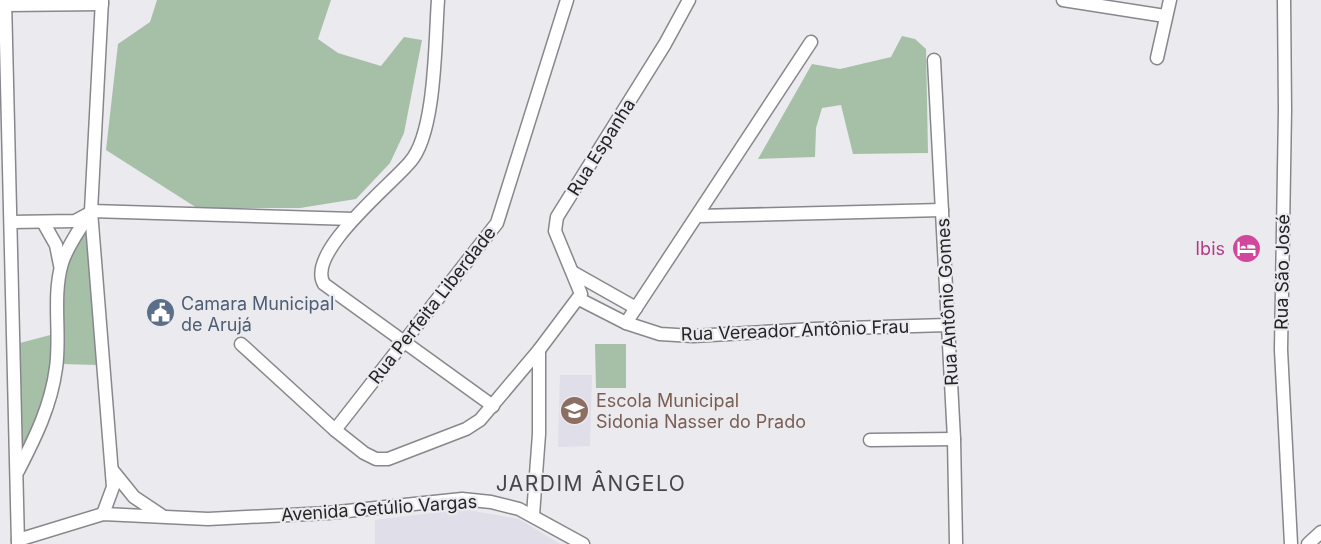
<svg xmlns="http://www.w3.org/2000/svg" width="1321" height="544" font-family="Inter,sans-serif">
<rect width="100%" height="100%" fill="#ebeaee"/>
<g fill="#dfdee9">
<path d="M 560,375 L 592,375 L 590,446 L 558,447 Z"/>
<path d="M 463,509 L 519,519 L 560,544 L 375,544 L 375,520 Z"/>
</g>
<g fill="#a5c0a7">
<path d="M 157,0 L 331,0 L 318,39 L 338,53 L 381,66 L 404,37 L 422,40 L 404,133 L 390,163 L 356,199 L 300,208 L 197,208 L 106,150 L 118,44 L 150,22 Z"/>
<path d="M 902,36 L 915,39 L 926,49 L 928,153 L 853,154 L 841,105 L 822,108 L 816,128 L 815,157 L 758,159 L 812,64 L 840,69 L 891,57 Z"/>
<path d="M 88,224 L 98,365 L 61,364 L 62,285 L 67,263 Z"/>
<path d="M 54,334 L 50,390 L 22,453 L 20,343 Z"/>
<path d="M 595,344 L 626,344 L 626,388 L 596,388 Z"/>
</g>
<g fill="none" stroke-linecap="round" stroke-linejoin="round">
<defs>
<g id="minor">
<path d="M 5,0 L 18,544"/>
<path d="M 102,0 L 91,211 L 113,487 L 103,514"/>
<path d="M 438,0 C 435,40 436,133 410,162 C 391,185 305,253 324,284 L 493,406"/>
<path d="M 1063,0 L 1165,16"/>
<path d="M 1284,0 L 1285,110 L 1281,350 L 1291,544"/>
<path d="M 5,5 L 102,4"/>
<path d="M 1157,58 L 1170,0"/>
<path d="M 934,60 L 954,439 L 956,543"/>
<path d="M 91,211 L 353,219"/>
<path d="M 698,216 L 942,210"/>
<path d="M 11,222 L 75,221 L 88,214"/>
<path d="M 43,222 L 56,245 L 60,265"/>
<path d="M 574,273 L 636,308"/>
<path d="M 579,299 L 626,323 L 660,334 L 693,336 L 814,329 L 947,325"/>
<path d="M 626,323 L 811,42"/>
<path d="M 241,344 L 335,430 L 364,453 L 376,459 L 388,459 L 466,429 L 480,420 L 539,350 L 581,294 L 555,231 L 557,217 L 665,44 L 689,0"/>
<path d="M 335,430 L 497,223 L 567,0"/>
<path d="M 870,440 L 954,439"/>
<path d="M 18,471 C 35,438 51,406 56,368 C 61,334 52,297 62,263 C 68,244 81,228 91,211"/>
<path d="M 113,471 L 134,497 L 161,515"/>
<path d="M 533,515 L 539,434 L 539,350"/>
<path d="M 18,540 L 103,514 L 208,519 L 328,513 L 462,499 L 491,502 L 519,509 L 583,544"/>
<path d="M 1308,544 L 1321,532"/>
</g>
</defs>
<use href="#minor" stroke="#88878b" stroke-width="15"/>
<use href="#minor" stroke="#fff" stroke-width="12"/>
</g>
<defs>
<symbol id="hotel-disc" viewBox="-11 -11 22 22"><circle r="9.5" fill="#d1479c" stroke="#ebeaee"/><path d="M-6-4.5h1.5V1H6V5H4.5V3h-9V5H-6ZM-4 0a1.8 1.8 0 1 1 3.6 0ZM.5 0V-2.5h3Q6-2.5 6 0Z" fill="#fff"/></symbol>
<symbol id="civic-disc" viewBox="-11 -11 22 22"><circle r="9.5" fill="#5c6f8a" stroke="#ebeaee"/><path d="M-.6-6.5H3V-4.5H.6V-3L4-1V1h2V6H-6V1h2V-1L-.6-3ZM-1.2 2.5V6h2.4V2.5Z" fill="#fff"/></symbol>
<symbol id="school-disc" viewBox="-11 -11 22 22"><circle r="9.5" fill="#8d6e63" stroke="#ebeaee"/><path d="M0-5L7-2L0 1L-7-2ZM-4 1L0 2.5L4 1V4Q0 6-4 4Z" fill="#fff"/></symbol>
</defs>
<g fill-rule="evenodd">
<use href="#hotel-disc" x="1230" y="232" width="33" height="33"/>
<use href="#civic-disc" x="144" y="296" width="33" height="33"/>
<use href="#school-disc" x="558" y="394" width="33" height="33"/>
</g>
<g text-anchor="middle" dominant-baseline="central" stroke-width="4.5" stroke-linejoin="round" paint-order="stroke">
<g font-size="18" fill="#242425" stroke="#ebeaee">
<text transform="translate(601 147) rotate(-58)">Rua Espanha</text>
<text transform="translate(1282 272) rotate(-89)">Rua São José</text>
<text transform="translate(947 302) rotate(-93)">Rua Antônio Gomes</text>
<text transform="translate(432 305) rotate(-52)">Rua Perfeita Liberdade</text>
<text transform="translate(795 330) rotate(-2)">Rua Vereador Antônio Frau</text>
<text transform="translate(379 508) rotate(-4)">Avenida Getúlio Vargas</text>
</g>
<g font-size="18" fill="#b23c85" stroke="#ebeaee" text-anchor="end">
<text x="1225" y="248">Ibis</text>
</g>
<g font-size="18" fill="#4e5e75" stroke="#ebeaee" text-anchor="start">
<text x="181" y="303">Camara Municipal<tspan x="181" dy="21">de Arujá</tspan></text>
</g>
<g font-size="18" fill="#785e54" stroke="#ebeaee" text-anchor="start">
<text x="596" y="400">Escola Municipal<tspan x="596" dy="21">Sidonia Nasser do Prado</tspan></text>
</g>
<g font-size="21" letter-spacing="1.5" fill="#47464a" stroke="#ebeaee">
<text x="591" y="483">JARDIM ÂNGELO</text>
</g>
</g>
</svg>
